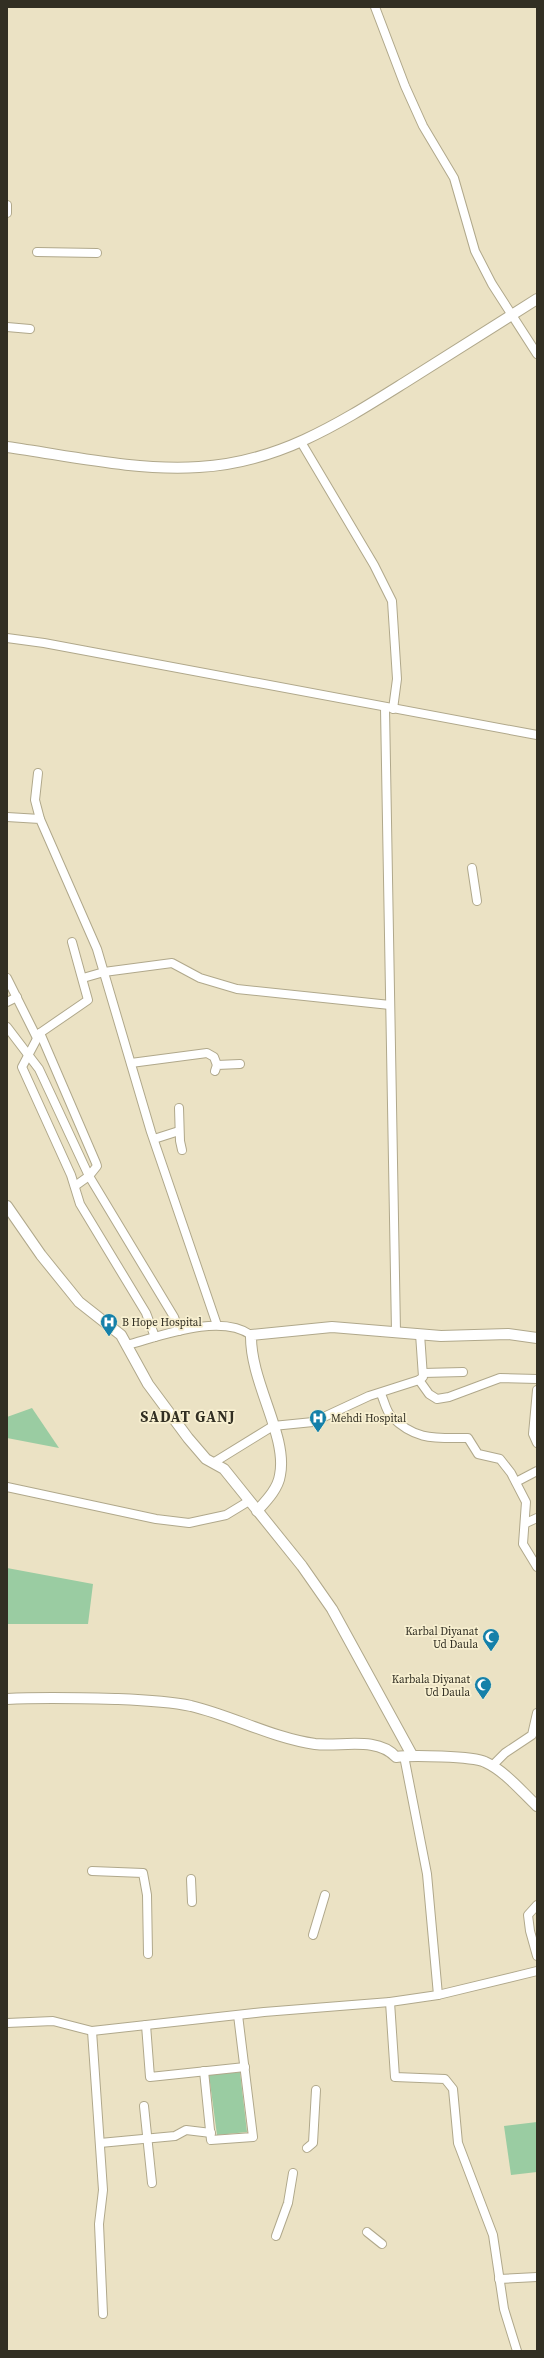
<svg xmlns="http://www.w3.org/2000/svg" width="544" height="2358" font-family="'Source Serif 4',serif">
<rect width="100%" height="100%" fill="#ebe2c4"/>
<g fill="#9acca2">
<path d="M 32,1408 L 59,1448 L 7,1438 L 7,1417 Z"/>
<path d="M 7,1568 L 93,1584 L 88,1624 L 7,1624 Z"/>
<path d="M 240,2072 L 247,2132 L 217,2135 L 209,2075 Z"/>
<path d="M 537,2122 L 537,2172 L 511,2175 L 504,2126 Z"/>
</g>
<g fill="none" stroke-linecap="round" stroke-linejoin="round">
<defs>
<g id="minor">
<path d="M 375,7 L 405,86 L 423,126 L 454,178 L 475,251 L 492,284 L 537,354"/>
<path d="M 7,205 L 7,213"/>
<path d="M 37,252 L 97,253"/>
<path d="M 7,327 L 30,329"/>
<path d="M 301,442 L 374,565 L 392,601 L 397,679 L 393,709"/>
<path d="M 7,638 L 44,643 L 537,735"/>
<path d="M 385,708 L 396,1332"/>
<path d="M 38,773 L 35,800 L 40,819"/>
<path d="M 7,817 L 40,819 L 97,949 L 151,1132 L 217,1325"/>
<path d="M 472,868 L 477,901"/>
<path d="M 72,942 L 88,1000 L 40,1033 L 22,1067 L 71,1175 L 80,1204 L 146,1313 L 155,1337"/>
<path d="M 7,978 L 37,1038"/>
<path d="M 83,978 L 104,972 L 172,963 L 200,978 L 237,989 L 390,1005"/>
<path d="M 7,1002 L 17,997"/>
<path d="M 7,1027 L 39,1069 L 89,1176 L 174,1317 L 179,1331"/>
<path d="M 40,1033 L 96,1163 L 97,1166 L 89,1176 L 75,1186"/>
<path d="M 131,1063 L 207,1053 L 214,1057 L 217,1065"/>
<path d="M 215,1071 L 217,1065 L 240,1064"/>
<path d="M 179,1108 L 180,1141 L 182,1150"/>
<path d="M 154,1139 L 179,1131"/>
<path d="M 127,1345 C 161,1336 220,1313 251,1335"/>
<path d="M 423,1373 L 463,1372"/>
<path d="M 419,1380 L 429,1394 L 437,1399 L 449,1397 L 500,1378 L 537,1379"/>
<path d="M 537,1390 L 533,1434 L 537,1443"/>
<path d="M 381,1394 C 384,1400 386,1411 391,1416 C 415,1441 436,1438 468,1438 L 478,1454 L 500,1459 L 511,1473 L 526,1502 L 523,1544 L 537,1567"/>
<path d="M 213,1463 L 273,1426 L 313,1422 L 369,1396 L 419,1380 L 423,1377 L 420,1334"/>
<path d="M 516,1482 L 537,1471"/>
<path d="M 7,1487 L 156,1519 L 189,1523 L 226,1515 L 249,1501"/>
<path d="M 526,1523 L 537,1518"/>
<path d="M 404,1756 L 427,1874 L 438,1995"/>
<path d="M 492,1766 L 505,1753 L 532,1735 L 537,1713"/>
<path d="M 92,1871 L 143,1873 L 147,1895 L 148,1954"/>
<path d="M 191,1879 L 192,1902"/>
<path d="M 537,1905 L 528,1915 L 530,1931 L 537,1956"/>
<path d="M 313,1935 L 325,1895"/>
<path d="M 7,2023 L 53,2021 L 92,2031 L 264,2012 L 390,2002"/>
<path d="M 146,2025 L 150,2077 L 245,2067"/>
<path d="M 92,2031 L 103,2190 L 99,2224 L 103,2314"/>
<path d="M 204,2071 L 211,2140 L 253,2137 L 238,2015"/>
<path d="M 144,2106 L 152,2183"/>
<path d="M 100,2143 L 175,2136 L 186,2130 L 211,2133"/>
<path d="M 307,2148 L 313,2143 L 316,2090"/>
<path d="M 367,2232 L 382,2244"/>
<path d="M 276,2236 L 288,2203 L 293,2173"/>
<path d="M 499,2279 L 537,2277"/>
<path d="M 517,2351 L 504,2309 L 493,2235 L 458,2143 L 453,2089 L 445,2079 L 395,2077 L 390,2002 L 438,1995 L 537,1971"/>
</g>
<g id="tertiary">
<path d="M 7,447 C 71,456 135,471 199,467 C 278,463 340,423 404,383 C 449,355 493,327 537,299"/>
<path d="M 7,1206 L 41,1255 L 79,1302 L 121,1335 L 148,1384 L 188,1438 L 206,1459 L 224,1469 L 302,1566 L 332,1609 L 412,1755"/>
<path d="M 257,1511 C 266,1501 278,1489 280,1475 C 288,1436 250,1382 251,1335 L 332,1327 L 441,1336 L 508,1334 L 537,1338"/>
<path d="M 7,1699 C 43,1697 79,1698 116,1699 C 140,1700 167,1701 191,1706 C 233,1716 272,1738 315,1744 C 341,1747 377,1736 396,1757 C 411,1755 473,1756 485,1762 C 505,1771 521,1791 537,1806"/>
</g>
</defs>
<use href="#minor" stroke="#b0a88b" stroke-width="10"/>
<use href="#tertiary" stroke="#b0a88b" stroke-width="12"/>
<use href="#minor" stroke="#fff" stroke-width="8"/>
<use href="#tertiary" stroke="#fff" stroke-width="10"/>
</g>
<defs>
<symbol id="hospital-pin" viewBox="-11 -11 22 30"><path d="M0 17L-7.5 6A9.5 9.5 0 1 1 7.5 6Z" fill="#1580a9" stroke="#f8f0d1"/><path d="M-5-5h3v3.5h4V-5h3V5h-3V1.5h-4V5h-3Z" fill="#fff"/></symbol>
<symbol id="mosque-pin" viewBox="-11 -11 22 30"><path d="M0 17L-7.5 6A9.5 9.5 0 1 1 7.5 6Z" fill="#1580a9" stroke="#f8f0d1"/><path d="M3.5-4.9A6 6 0 1 0 3.5 4.9A5 5 0 1 1 3.5-4.9Z" fill="#fff"/></symbol>
</defs>
<g fill-rule="evenodd">
<use href="#hospital-pin" x="99" y="1312" width="20" height="27"/>
<use href="#hospital-pin" x="308" y="1408" width="20" height="27"/>
<use href="#mosque-pin" x="481" y="1627" width="20" height="27"/>
<use href="#mosque-pin" x="473" y="1675" width="20" height="27"/>
</g>
<g text-anchor="middle" dominant-baseline="central" stroke-width="3.5" stroke-linejoin="round" paint-order="stroke">
<g font-size="11" fill="#322f23" stroke="#f8f0d1" text-anchor="start">
<text x="122" y="1322">B Hope Hospital</text>
<text x="331" y="1418">Mehdi Hospital</text>
<text x="478" y="1631" text-anchor="end">Karbal Diyanat<tspan x="478" dy="13">Ud Daula</tspan></text>
<text x="470" y="1679" text-anchor="end">Karbala Diyanat<tspan x="470" dy="13">Ud Daula</tspan></text>
</g>
<g font-size="15" font-weight="bold" letter-spacing="1" fill="#322f23" stroke="#f8f0d1">
<text x="188" y="1416">SADAT GANJ</text>
</g>
</g>
<rect width="544" height="2358" fill="none" stroke="#322f23" stroke-width="16"/>
</svg>
